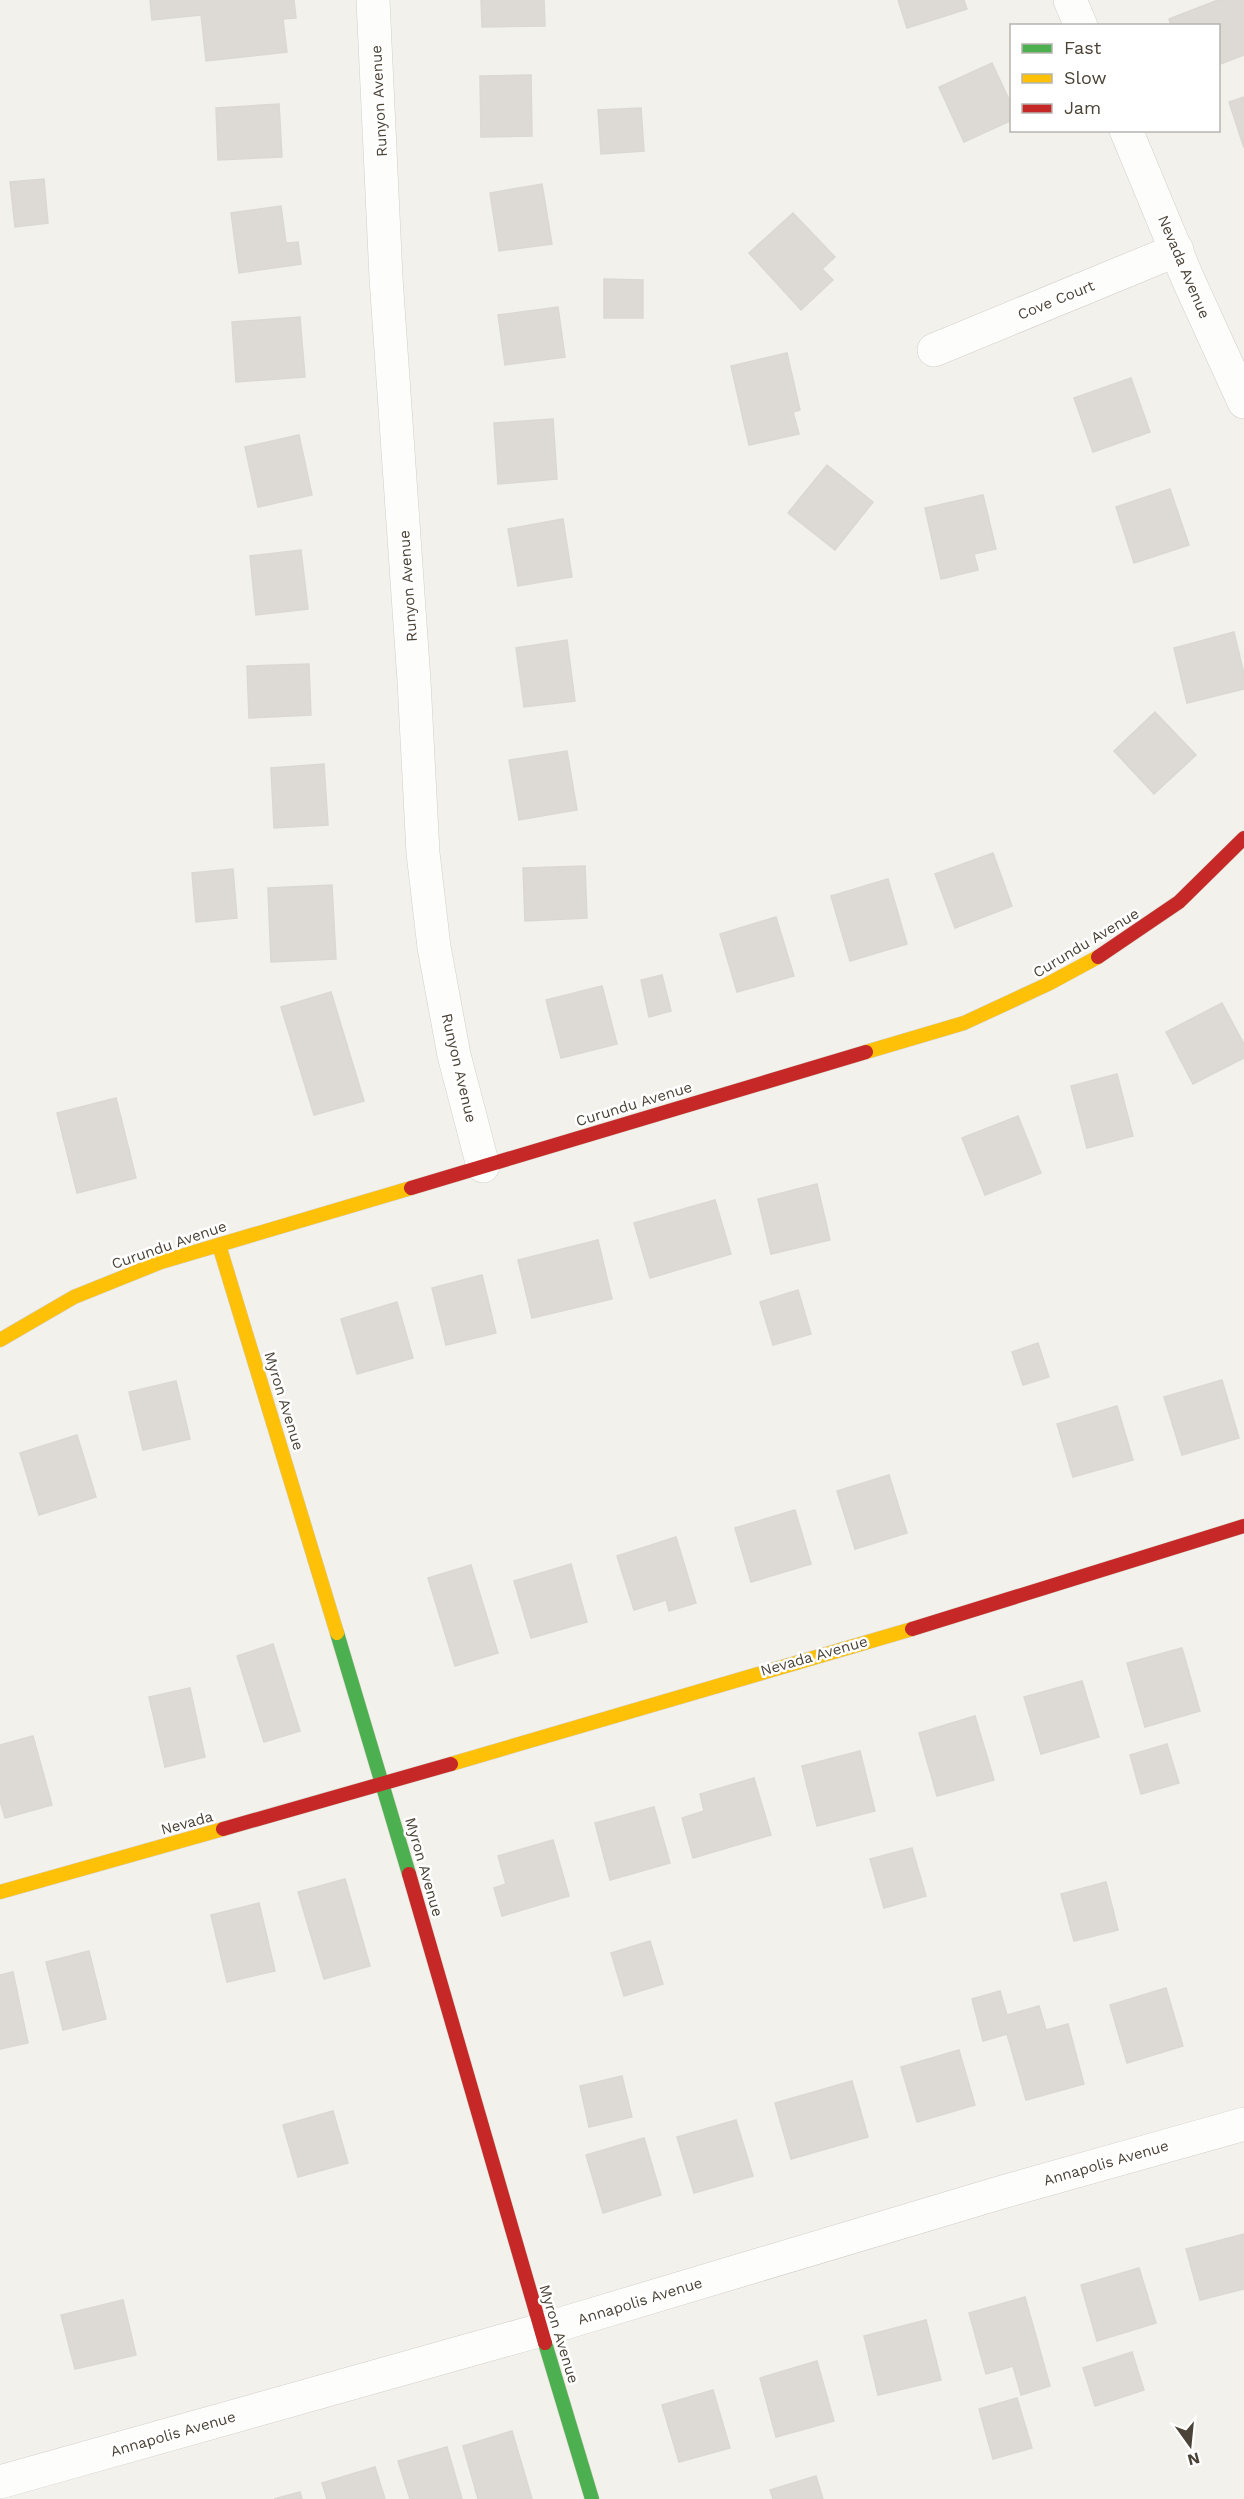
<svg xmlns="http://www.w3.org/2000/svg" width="1244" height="2499" font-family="'Work Sans',sans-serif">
<rect width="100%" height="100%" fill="#f3f1ec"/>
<g fill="#dddad5" stroke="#dbd8d2" stroke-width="1.5">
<path d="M 150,0 L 294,0 L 296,18 L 283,19 L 287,52 L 206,61 L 201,15 L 152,20 Z"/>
<path d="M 481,0 L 544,0 L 545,26 L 482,27 Z"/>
<path d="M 898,0 L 964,0 L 967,9 L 907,28 Z"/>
<path d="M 1218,0 L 1244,0 L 1244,55 L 1218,65 L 1218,26 L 1171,26 L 1169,19 Z"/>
<path d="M 992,63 L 1012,106 L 1012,120 L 964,142 L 939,87 Z"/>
<path d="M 531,75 L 532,136 L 481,137 L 480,76 Z"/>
<path d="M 1244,97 L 1244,148 L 1229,102 Z"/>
<path d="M 279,104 L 282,157 L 218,160 L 216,108 Z"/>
<path d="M 641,108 L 644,151 L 601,154 L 598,110 Z"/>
<path d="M 44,179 L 48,223 L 15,227 L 10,182 Z"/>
<path d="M 542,184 L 552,244 L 499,251 L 490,193 Z"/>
<path d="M 281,206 L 286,243 L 298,242 L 301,264 L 239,273 L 231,213 Z"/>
<path d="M 793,213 L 835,257 L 822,269 L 833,280 L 801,310 L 749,253 Z"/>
<path d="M 604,279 L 643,280 L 643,318 L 604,318 Z"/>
<path d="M 558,307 L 565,357 L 505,365 L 498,315 Z"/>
<path d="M 300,317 L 305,377 L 236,382 L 232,322 Z"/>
<path d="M 787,353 L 800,410 L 793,412 L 799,434 L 749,445 L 731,366 Z"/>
<path d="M 1131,378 L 1150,432 L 1093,452 L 1074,398 Z"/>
<path d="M 553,419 L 557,479 L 498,484 L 494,423 Z"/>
<path d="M 299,435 L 312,495 L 258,507 L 245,447 Z"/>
<path d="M 827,465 L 873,502 L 835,550 L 788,513 Z"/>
<path d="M 1170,489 L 1189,545 L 1134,563 L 1116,507 Z"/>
<path d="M 983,495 L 996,549 L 974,554 L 978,570 L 941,579 L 925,508 Z"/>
<path d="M 563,519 L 572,577 L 518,586 L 508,529 Z"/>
<path d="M 301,550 L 308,609 L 256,615 L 250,556 Z"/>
<path d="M 1234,632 L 1244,674 L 1244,689 L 1187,703 L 1174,648 Z"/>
<path d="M 567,640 L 575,701 L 524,707 L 516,648 Z"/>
<path d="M 309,664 L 311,715 L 249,718 L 247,666 Z"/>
<path d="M 1155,712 L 1196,755 L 1154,794 L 1114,751 Z"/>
<path d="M 567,751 L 577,810 L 519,820 L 509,760 Z"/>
<path d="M 324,764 L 328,825 L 274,828 L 271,768 Z"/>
<path d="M 993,853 L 1012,906 L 955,928 L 935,874 Z"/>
<path d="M 585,866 L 587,918 L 525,921 L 523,868 Z"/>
<path d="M 233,869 L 237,918 L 196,922 L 192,873 Z"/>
<path d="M 888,879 L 907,944 L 850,961 L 831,896 Z"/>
<path d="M 332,885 L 336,959 L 271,962 L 268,888 Z"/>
<path d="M 776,917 L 794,976 L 737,992 L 720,934 Z"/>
<path d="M 662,975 L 671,1011 L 649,1017 L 641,980 Z"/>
<path d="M 602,986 L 617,1044 L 561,1058 L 546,1000 Z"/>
<path d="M 331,992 L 364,1101 L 314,1115 L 281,1007 Z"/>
<path d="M 1222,1003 L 1244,1044 L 1244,1058 L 1193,1084 L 1166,1032 Z"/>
<path d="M 1117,1074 L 1133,1136 L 1087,1148 L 1071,1086 Z"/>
<path d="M 116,1098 L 136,1178 L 77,1193 L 57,1113 Z"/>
<path d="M 1018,1116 L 1041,1173 L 985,1195 L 962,1138 Z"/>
<path d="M 817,1184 L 830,1240 L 771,1254 L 758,1199 Z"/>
<path d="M 715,1200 L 731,1254 L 650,1278 L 634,1223 Z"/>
<path d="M 598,1240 L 612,1299 L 532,1318 L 518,1260 Z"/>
<path d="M 482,1275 L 496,1333 L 446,1345 L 432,1288 Z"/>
<path d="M 798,1290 L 811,1334 L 773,1345 L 760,1302 Z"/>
<path d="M 397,1302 L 413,1358 L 357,1374 L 341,1319 Z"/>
<path d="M 1038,1343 L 1049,1377 L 1023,1385 L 1012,1352 Z"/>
<path d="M 1222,1380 L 1239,1438 L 1182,1455 L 1164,1397 Z"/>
<path d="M 176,1381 L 190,1439 L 143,1450 L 129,1392 Z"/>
<path d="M 1117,1406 L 1133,1460 L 1073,1477 L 1057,1424 Z"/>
<path d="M 77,1435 L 96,1497 L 39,1515 L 20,1453 Z"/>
<path d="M 889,1475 L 907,1533 L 855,1549 L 837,1491 Z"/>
<path d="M 795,1510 L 811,1564 L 751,1582 L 735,1528 Z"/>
<path d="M 676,1537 L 696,1603 L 669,1611 L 666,1600 L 634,1610 L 617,1556 Z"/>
<path d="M 571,1564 L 587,1622 L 531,1638 L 514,1581 Z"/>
<path d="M 471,1565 L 498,1653 L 455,1666 L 428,1578 Z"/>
<path d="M 273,1644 L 300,1731 L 264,1742 L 237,1656 Z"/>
<path d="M 1182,1648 L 1200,1711 L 1145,1727 L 1127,1663 Z"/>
<path d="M 1082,1681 L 1099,1737 L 1041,1754 L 1024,1697 Z"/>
<path d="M 190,1688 L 205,1757 L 165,1767 L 149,1697 Z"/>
<path d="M 975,1716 L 994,1780 L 937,1796 L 919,1733 Z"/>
<path d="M 33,1736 L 52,1805 L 5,1818 L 0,1801 L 0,1745 Z"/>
<path d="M 1167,1744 L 1179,1783 L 1141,1794 L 1130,1755 Z"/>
<path d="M 860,1751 L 875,1811 L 817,1826 L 802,1766 Z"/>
<path d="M 754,1778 L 771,1835 L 693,1858 L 682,1818 L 704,1811 L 700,1794 Z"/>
<path d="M 654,1807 L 670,1863 L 610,1880 L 595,1823 Z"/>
<path d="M 553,1840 L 569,1896 L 502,1916 L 494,1888 L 506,1884 L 498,1856 Z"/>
<path d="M 912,1848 L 926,1896 L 884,1908 L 870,1859 Z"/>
<path d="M 345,1879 L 370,1966 L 324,1979 L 298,1892 Z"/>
<path d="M 1106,1882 L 1118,1930 L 1074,1941 L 1061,1894 Z"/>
<path d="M 259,1903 L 275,1971 L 227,1982 L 211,1915 Z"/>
<path d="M 650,1941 L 663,1984 L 624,1996 L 611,1953 Z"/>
<path d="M 89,1951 L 106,2019 L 63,2030 L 46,1962 Z"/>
<path d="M 13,1972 L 28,2043 L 0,2049 L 0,1975 Z"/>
<path d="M 1166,1988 L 1183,2046 L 1127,2063 L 1110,2005 Z"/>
<path d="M 1000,1991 L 1007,2015 L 1039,2006 L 1046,2030 L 1068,2024 L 1084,2084 L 1026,2100 L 1007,2034 L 983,2041 L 972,1999 Z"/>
<path d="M 959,2050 L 975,2105 L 917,2122 L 901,2067 Z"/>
<path d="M 622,2076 L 632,2117 L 589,2127 L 580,2086 Z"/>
<path d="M 852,2081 L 868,2137 L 791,2159 L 775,2103 Z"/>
<path d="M 333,2111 L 348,2163 L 298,2177 L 283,2125 Z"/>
<path d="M 736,2120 L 753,2176 L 694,2193 L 677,2137 Z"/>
<path d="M 644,2138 L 661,2195 L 603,2213 L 586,2155 Z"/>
<path d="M 1244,2234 L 1244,2289 L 1200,2300 L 1186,2249 Z"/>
<path d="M 1139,2268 L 1156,2323 L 1097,2341 L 1081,2285 Z"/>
<path d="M 1025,2297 L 1050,2386 L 1021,2395 L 1013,2366 L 986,2374 L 969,2313 Z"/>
<path d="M 123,2300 L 136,2355 L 75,2369 L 61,2315 Z"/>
<path d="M 926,2320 L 941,2380 L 878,2395 L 864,2336 Z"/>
<path d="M 1132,2352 L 1144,2390 L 1095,2406 L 1083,2368 Z"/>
<path d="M 817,2361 L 834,2421 L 776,2437 L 760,2378 Z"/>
<path d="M 713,2390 L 730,2448 L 679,2462 L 662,2405 Z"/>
<path d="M 1017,2398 L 1032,2448 L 993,2459 L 979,2409 Z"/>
<path d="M 512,2431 L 532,2499 L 478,2499 L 463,2446 Z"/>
<path d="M 447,2447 L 462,2499 L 410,2499 L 398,2461 Z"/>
<path d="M 375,2467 L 385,2499 L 327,2499 L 322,2483 Z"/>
<path d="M 816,2476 L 823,2499 L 773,2499 L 770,2490 Z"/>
<path d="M 300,2492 L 302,2499 L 274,2499 Z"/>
</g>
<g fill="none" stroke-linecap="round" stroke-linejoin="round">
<defs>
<g id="street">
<path d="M 373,0 L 386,278 L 414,681 L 423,853 L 434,947 L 454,1055 L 483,1166"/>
<path d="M 1070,0 L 1081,26"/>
<path d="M 1126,130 L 1187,277 L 1244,402"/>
<path d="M 934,350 L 1177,250"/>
<path d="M 0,2482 L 541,2330 L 999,2193 L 1244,2124"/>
</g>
<g id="fast">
<path d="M 337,1633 L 409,1874"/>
<path d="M 545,2343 L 592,2499"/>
</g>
<g id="slow">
<path d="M 866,1052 L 964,1023 L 1048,984 L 1098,957"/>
<path d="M 219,1245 L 337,1633"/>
<path d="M 0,1340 L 74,1297 L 161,1262 L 411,1188"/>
<path d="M 451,1764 L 912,1629"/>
<path d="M 0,1892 L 223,1829"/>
</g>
<g id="jam">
<path d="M 1098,957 L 1179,902 L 1244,838"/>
<path d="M 411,1188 L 866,1052"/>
<path d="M 912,1629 L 1244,1526"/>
<path d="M 223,1829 L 451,1764"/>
<path d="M 409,1874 L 545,2343"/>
</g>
</defs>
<use href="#street" stroke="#d1cfca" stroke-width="34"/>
<use href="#fast" stroke="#d3cfc2" stroke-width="15"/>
<use href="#slow" stroke="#d3cfc2" stroke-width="15"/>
<use href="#jam" stroke="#d3cfc2" stroke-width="15"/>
<use href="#street" stroke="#fdfdfc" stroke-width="33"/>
<use href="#fast" stroke="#4caf50" stroke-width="14"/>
<use href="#slow" stroke="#ffc107" stroke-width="14"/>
<use href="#jam" stroke="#c62828" stroke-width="14"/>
</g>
<g text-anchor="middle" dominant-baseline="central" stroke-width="5" stroke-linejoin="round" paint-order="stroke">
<g font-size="15" fill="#4b4337" stroke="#fff">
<text transform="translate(379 101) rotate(-93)">Runyon Avenue</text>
<text transform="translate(1184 267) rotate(67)">Nevada Avenue</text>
<text transform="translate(1056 300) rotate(-22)">Cove Court</text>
<text transform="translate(408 586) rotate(-94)">Runyon Avenue</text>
<text transform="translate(1086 943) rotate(-31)">Curundu Avenue</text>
<text transform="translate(459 1068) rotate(77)">Runyon Avenue</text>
<text transform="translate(634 1104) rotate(-17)">Curundu Avenue</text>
<text transform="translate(169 1245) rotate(-19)">Curundu Avenue</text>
<text transform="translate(284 1401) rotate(73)">Myron Avenue</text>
<text transform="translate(814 1656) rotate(-16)">Nevada Avenue</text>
<text transform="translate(187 1823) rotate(-15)">Nevada</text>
<text transform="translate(424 1867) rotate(74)">Myron Avenue</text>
<text transform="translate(1106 2163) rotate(-16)">Annapolis Avenue</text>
<text transform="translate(640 2301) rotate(-17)">Annapolis Avenue</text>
<text transform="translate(559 2334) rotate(73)">Myron Avenue</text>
<text transform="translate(173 2434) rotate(-16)">Annapolis Avenue</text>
</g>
</g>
<rect x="1010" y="24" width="210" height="108" fill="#ffffff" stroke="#b7b4af" stroke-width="1.5"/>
<rect x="1022" y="44" width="30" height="9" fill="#4caf50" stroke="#b7b4af" stroke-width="1.5"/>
<text x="1064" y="54" font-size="18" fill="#4b4337">Fast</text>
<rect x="1022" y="74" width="30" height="9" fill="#ffc107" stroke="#b7b4af" stroke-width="1.5"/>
<text x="1064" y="84" font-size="18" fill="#4b4337">Slow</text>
<rect x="1022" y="104" width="30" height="9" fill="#c62828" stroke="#b7b4af" stroke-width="1.5"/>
<text x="1064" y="114" font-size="18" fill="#4b4337">Jam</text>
<g transform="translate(1190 2445) rotate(165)" stroke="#ffffff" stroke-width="4.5" paint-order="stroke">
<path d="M0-4.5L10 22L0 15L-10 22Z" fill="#4b4337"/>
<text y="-9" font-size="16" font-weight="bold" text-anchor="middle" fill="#4b4337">N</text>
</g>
</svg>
